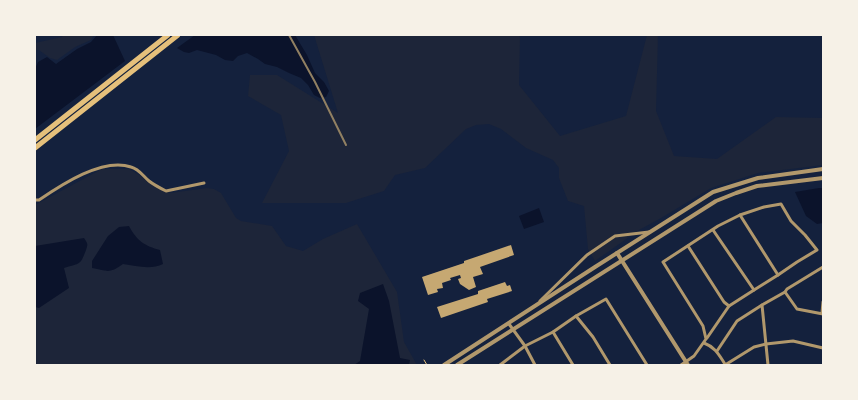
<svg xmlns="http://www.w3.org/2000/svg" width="858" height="400" font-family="'Archivo Narrow',sans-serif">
<rect width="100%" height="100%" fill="#14213d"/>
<g fill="#1d2539">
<path d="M 63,35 L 94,35 L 91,40 L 75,47 L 57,60 L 50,58 L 39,50 L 35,50 L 35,43 L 62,37 Z"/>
<path d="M 314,35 L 518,35 L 520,37 L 519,85 L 560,136 L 626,116 L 647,35 L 658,35 L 656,111 L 674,156 L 717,159 L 776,117 L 823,118 L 823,165 L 758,173 L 711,188 L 661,218 L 639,230 L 595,261 L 588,249 L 584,206 L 568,201 L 559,178 L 559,168 L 553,160 L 526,148 L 501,129 L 489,124 L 476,125 L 466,129 L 425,168 L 395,175 L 384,191 L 346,203 L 262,203 L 289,151 L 281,115 L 248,96 L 250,75 L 277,75 L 338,113 Z"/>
<path d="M 102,169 L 129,169 L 170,193 L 207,188 L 214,189 L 221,193 L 236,218 L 241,221 L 272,226 L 286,246 L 303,251 L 323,239 L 357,224 L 397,292 L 404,342 L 417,365 L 36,365 L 35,205 Z"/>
</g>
<g fill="#0b132b">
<path d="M 97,35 L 113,35 L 125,61 L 35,129 L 35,69 L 38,62 L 47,57 L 56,64 L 77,49 L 91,42 Z"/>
<path d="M 195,35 L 295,35 L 307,55 L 315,73 L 324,82 L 329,91 L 326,97 L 320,98 L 314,95 L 308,85 L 301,78 L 289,73 L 277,67 L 265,64 L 258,59 L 247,53 L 238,56 L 233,61 L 225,60 L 216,55 L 197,50 L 189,53 L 184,52 L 177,48 Z"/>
<path d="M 819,188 L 823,188 L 823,223 L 817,224 L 806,216 L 795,192 Z"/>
<path d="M 539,208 L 544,222 L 524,229 L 519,216 Z"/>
<path d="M 129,226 C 137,241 145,246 160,250 L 163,264 C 151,270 136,266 123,264 C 109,274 108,271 92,268 L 92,261 L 108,236 L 119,227 Z"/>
<path d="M 84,238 C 88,244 88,244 86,250 C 80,266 80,263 64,268 L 69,288 L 39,308 L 35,307 L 35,246 Z"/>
<path d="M 383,284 L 389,301 L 400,358 L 410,360 L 409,365 L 354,365 L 360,361 L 369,309 L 358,301 L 360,293 Z"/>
</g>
<g fill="#c6a872">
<path d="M 511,245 L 514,255 L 480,267 L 483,274 L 473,277 L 476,287 L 469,290 L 460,284 L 458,279 L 461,278 L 460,275 L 450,278 L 451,280 L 442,283 L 443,288 L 437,289 L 438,292 L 428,295 L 422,277 L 464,263 L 464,261 Z"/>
<path d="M 505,282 L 507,286 L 510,285 L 512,291 L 487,299 L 488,302 L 441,318 L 437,307 L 478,294 L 478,291 Z"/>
</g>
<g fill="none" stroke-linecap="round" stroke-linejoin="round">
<path stroke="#e5c07b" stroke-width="1" d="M 424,360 L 427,365"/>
<g stroke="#b1986c" stroke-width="3">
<path d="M 35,200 L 39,200 C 61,185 103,157 131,167 C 139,169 143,176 149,181 C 154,185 160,188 166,191 L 204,183"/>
<path d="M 781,204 L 791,221 L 805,235 L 817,250 L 797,262 L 778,275 L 740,215 L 764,207 Z"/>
<path d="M 688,246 L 724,302 L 729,306 L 754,290 L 713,230"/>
<path d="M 754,290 L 778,275"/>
<path d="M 785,292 L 787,289 L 823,267"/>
<path d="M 540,301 L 587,255 L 615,236 L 649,232"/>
<path d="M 822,313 L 823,302"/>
<path d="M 576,316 L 593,337 L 610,365"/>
<path d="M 509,324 L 525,346 L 535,365"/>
<path d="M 553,332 L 573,365"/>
<path d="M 707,338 L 729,306"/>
<path d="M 704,343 C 715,347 719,355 725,364"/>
<path d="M 717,351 L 737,321 L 762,305"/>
<path d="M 500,365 L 525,346 L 553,332 L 576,316 L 606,299 L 647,365"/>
<path d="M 681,365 L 694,356 L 706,339 L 703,326 L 663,262 L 718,226 L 740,215"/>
<path d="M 725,365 L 754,347 L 766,344 L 793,341 L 823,348"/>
<path d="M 768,365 L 762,305 L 785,292 L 797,309 L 823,314"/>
</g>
<g stroke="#b1986c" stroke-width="4">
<path d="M 617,253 L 688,365"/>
<path d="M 444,365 L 595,267 L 713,192 L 758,178 L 823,169"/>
<path d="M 457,365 L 716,201 L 736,193 L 757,186 L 823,178"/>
</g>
<g stroke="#e5c07b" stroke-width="5">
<path d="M 35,140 L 168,35"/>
<path d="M 35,148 L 178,35"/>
</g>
<path stroke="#918062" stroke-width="2" d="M 289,35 L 315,82 L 346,145"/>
</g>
<rect width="858" height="400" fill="none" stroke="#f6f1e7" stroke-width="72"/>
</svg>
